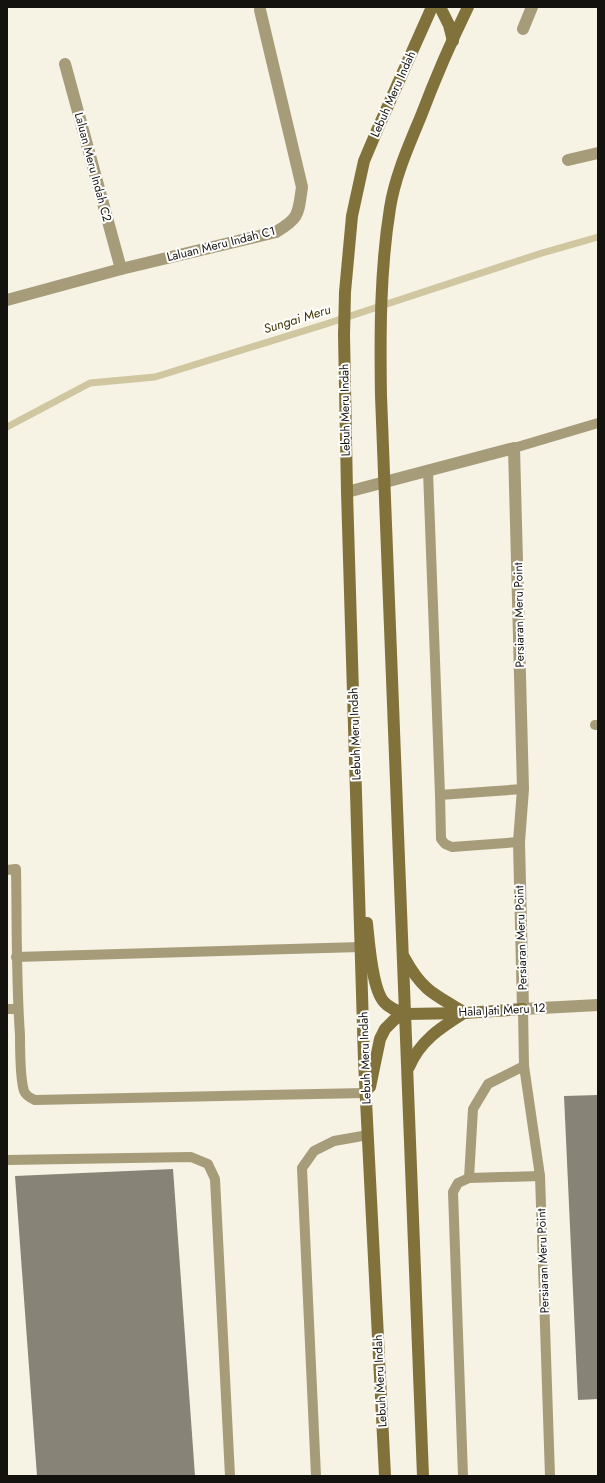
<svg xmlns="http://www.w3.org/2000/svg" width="605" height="1483" font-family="Jost,sans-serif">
<rect width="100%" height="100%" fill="#f6f2e4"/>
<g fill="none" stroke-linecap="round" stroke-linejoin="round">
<path stroke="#d0c6a0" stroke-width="7" d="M 7,427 L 90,383 L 155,377 L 326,324 L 542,253 L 598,237"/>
</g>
<g fill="#878377">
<path d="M 598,1095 L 598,1399 L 578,1400 L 564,1096 Z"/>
<path d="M 173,1169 L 195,1476 L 37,1476 L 15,1176 Z"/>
</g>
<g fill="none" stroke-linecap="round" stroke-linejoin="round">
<g stroke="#a69c79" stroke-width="10">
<path d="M 514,448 L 598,423"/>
<path d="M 428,471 L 440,795"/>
<path d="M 595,725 L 598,725"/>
<path d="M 519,842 L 452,847 L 445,844 L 441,839 L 440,795 L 523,789"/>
<path d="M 7,870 L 16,869 C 17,925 16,980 20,1035 C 20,1049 20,1078 24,1091 C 26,1096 30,1098 35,1100 L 366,1093"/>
<path d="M 16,957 L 361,947"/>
<path d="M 7,1009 L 18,1009"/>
<path d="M 523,1009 L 524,1066 L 540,1176 L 550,1476"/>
<path d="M 7,1160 L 191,1157 L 208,1164 L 215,1179 L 230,1476"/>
<path d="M 469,1178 L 473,1109 L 488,1084 L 524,1066"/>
<path d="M 316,1476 L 302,1168 L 314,1151 L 334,1141 L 368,1135"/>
<path d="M 463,1476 L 453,1192 L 458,1183 L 469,1178 L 540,1176"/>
</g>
<g stroke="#a69c79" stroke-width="12">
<path d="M 523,29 L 532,7"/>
<path d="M 65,64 L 121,269"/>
<path d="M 568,160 L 598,153"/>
<path d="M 7,300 L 121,269 L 276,232 C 300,218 298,214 302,187 L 260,10"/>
<path d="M 347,492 L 514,448 L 523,789 L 519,842 L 523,1009 L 598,1005"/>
</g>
<g stroke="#81723c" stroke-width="12">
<path d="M 440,7 L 449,25 L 453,41"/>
<path d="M 367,923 C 369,943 372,989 384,1002 C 390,1009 398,1011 406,1014"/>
<path d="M 404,957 C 422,990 433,994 464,1012"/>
<path d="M 409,1067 C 420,1041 440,1028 464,1013"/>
<path d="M 370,1087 L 380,1039 L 385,1029 L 395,1019 L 406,1014 L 465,1013 L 523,1009"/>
<path d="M 385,1476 L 364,1061 L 347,492 L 344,335 L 345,292 L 352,216 L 364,161 L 378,128 L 432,7"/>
<path d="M 423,1476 L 381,396 C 380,334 380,270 390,208 C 395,176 409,145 421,116 C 435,79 451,42 468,7"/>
</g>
</g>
<g text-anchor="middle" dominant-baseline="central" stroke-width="4" stroke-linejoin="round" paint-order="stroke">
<g font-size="12" fill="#14120e" stroke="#fff">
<text transform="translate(393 94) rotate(-66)">Lebuh Meru Indah</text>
<text transform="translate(93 167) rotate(75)">Laluan Meru Indah C2</text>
<text transform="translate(221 244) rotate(-14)">Laluan Meru Indah C1</text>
<text transform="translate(345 410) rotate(-91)">Lebuh Meru Indah</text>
<text transform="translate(519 615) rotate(-91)">Persiaran Meru Point</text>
<text transform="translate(355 734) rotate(-92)">Lebuh Meru Indah</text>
<text transform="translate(521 938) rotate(-92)">Persiaran Meru Point</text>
<text transform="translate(502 1010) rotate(-3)">Hala Jati Meru 12</text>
<text transform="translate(365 1058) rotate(-92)">Lebuh Meru Indah</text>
<text transform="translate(543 1261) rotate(-92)">Persiaran Meru Point</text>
<text transform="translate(380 1381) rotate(-93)">Lebuh Meru Indah</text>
</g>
<g font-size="13" font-style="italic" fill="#413504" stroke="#fff">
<text transform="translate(297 319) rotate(-17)">Sungai Meru</text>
</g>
</g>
<rect width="605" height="1483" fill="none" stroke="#14120e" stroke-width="16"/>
</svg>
